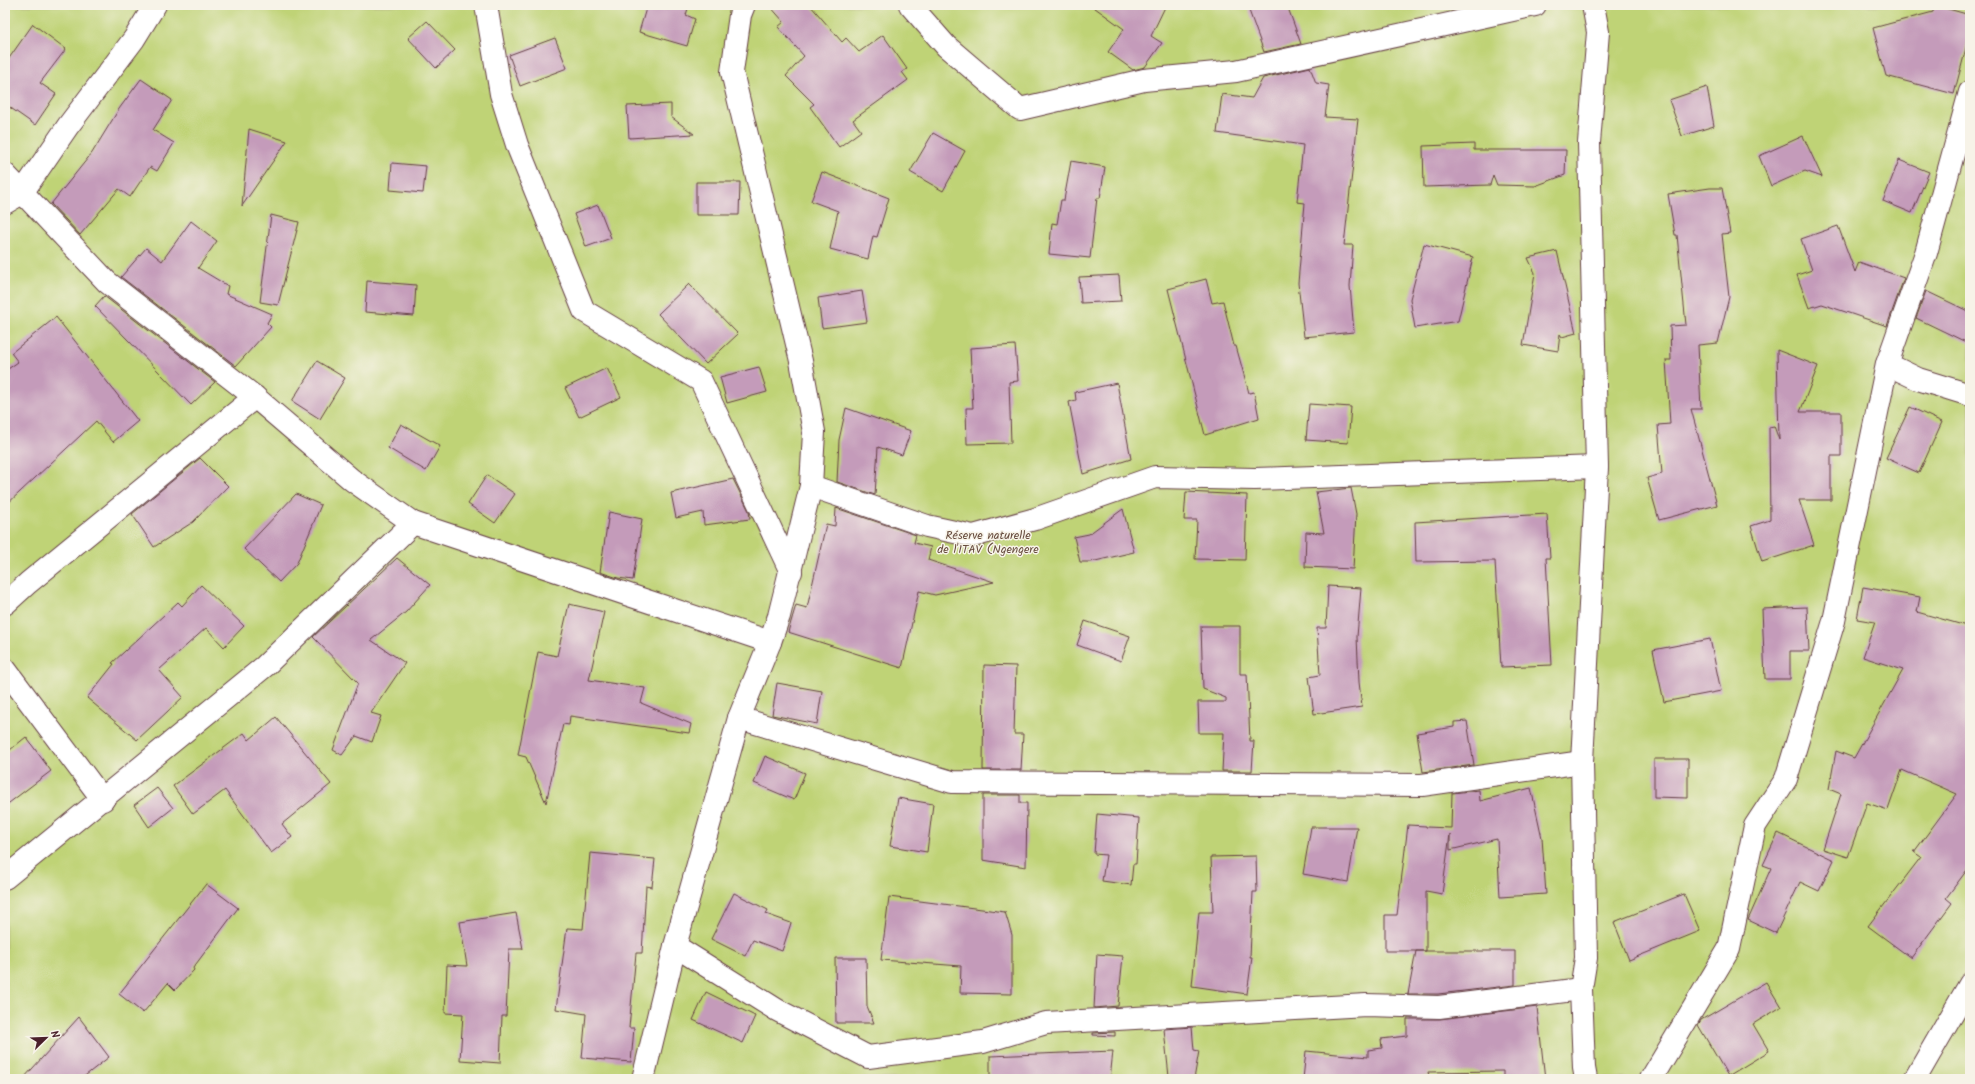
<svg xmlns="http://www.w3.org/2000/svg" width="1975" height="1084" font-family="Kalam,sans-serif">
<rect width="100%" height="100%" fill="#f7f3e8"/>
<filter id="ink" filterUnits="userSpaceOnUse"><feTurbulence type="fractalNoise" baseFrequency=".025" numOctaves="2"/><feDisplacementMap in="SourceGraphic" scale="8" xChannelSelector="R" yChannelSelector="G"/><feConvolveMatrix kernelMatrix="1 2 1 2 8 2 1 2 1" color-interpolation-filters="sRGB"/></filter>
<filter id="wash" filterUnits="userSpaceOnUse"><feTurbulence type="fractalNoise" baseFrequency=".012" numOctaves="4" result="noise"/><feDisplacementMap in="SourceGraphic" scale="16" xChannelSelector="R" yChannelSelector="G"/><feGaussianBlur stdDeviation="0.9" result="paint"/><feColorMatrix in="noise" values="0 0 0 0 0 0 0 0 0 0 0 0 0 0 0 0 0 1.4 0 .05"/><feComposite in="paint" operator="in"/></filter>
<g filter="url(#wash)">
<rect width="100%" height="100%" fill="#f1e4ca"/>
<rect fill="#bfd376" stroke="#847950" x="5" y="5" width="1965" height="1074"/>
<g id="blocks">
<g fill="#c49bba">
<path d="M 647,5 L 689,5 L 686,15 L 695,19 L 687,46 L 639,32 Z"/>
<path d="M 769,5 L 810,5 L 842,42 L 846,38 L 859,52 L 883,35 L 907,69 L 902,72 L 908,80 L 853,120 L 861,131 L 839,147 L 810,107 L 814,104 L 786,76 L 804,56 L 778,27 L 784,22 Z"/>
<path d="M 1091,5 L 1166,5 L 1151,36 L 1162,43 L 1145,67 L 1133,70 L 1108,52 L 1124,29 Z"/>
<path d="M 1247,5 L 1287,5 L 1301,44 L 1264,52 Z"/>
<path d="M 1934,5 L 1970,15 L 1970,33 L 1954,94 L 1886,76 L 1873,28 L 1933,12 Z"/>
<path d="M 427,21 L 455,50 L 436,68 L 408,38 Z"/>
<path d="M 33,24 L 66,49 L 40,83 L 56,94 L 35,125 L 5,104 L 5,64 Z"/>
<path d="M 555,38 L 567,68 L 520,86 L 509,55 Z"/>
<path d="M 1310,67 L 1316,83 L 1329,85 L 1325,117 L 1358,119 L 1344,245 L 1353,245 L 1350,286 L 1354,332 L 1304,337 L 1298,283 L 1305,203 L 1297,202 L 1303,145 L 1217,133 L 1222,94 L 1252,98 L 1263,78 Z"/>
<path d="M 141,79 L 172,100 L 153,130 L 174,143 L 157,171 L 150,167 L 130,197 L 119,189 L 80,235 L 51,204 L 92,153 L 119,109 Z"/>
<path d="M 1707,87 L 1714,126 L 1682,136 L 1669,100 Z"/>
<path d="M 671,104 L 671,117 L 694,134 L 629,138 L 627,106 Z"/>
<path d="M 249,129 L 287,141 L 242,206 Z"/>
<path d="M 933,133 L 965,151 L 943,191 L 910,172 Z"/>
<path d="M 1803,136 L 1822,177 L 1805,171 L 1771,186 L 1759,156 Z"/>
<path d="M 1474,144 L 1474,150 L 1566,150 L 1565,175 L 1535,186 L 1497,185 L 1493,175 L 1490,185 L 1424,187 L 1423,146 Z"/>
<path d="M 1899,160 L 1929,172 L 1912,213 L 1883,201 Z"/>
<path d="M 1071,161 L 1105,167 L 1100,198 L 1097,198 L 1090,258 L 1049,254 L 1052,223 L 1057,224 L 1061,200 L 1064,200 Z"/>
<path d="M 392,163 L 426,166 L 423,193 L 390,190 Z"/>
<path d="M 822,172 L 889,198 L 877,237 L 873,236 L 868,259 L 830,249 L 838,211 L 811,201 Z"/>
<path d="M 696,182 L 740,182 L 739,215 L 696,215 Z"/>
<path d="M 1710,188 L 1722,188 L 1730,233 L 1722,234 L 1729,297 L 1718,343 L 1698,345 L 1701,409 L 1691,409 L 1717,505 L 1659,520 L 1647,478 L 1662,474 L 1658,425 L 1670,424 L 1666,360 L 1671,360 L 1670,326 L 1686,325 L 1677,235 L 1675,235 L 1668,194 Z"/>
<path d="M 598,205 L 611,238 L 586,247 L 574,214 Z"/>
<path d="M 271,215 L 299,222 L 278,305 L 260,302 Z"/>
<path d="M 191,221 L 217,241 L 198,268 L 228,286 L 226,294 L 272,314 L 267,323 L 271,327 L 236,366 L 121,277 L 146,248 L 162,261 Z"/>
<path d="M 1838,226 L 1855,272 L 1859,262 L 1904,278 L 1887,326 L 1822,304 L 1809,308 L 1797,275 L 1812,270 L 1801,239 Z"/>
<path d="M 1424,244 L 1473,257 L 1458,321 L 1415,328 L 1410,299 Z"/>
<path d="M 1557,251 L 1576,333 L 1562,337 L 1560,334 L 1558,351 L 1523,345 L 1535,273 L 1528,258 Z"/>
<path d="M 1119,275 L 1121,301 L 1081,303 L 1079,277 Z"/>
<path d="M 1206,279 L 1212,303 L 1223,301 L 1234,346 L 1236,346 L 1249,393 L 1254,392 L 1259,418 L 1205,435 L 1168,289 Z"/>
<path d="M 367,281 L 416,285 L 414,316 L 365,312 Z"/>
<path d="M 689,284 L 738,334 L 706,364 L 658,314 Z"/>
<path d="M 862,291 L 867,322 L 822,328 L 818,298 Z"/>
<path d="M 1926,291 L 1970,312 L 1970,344 L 1916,318 Z"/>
<path d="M 104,296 L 215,382 L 191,405 L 95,306 Z"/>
<path d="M 56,317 L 138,421 L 113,442 L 96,421 L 5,506 L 5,371 L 18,362 L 11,353 Z"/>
<path d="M 1015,345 L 1018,381 L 1009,382 L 1011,443 L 967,444 L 966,408 L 973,408 L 970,348 Z"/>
<path d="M 1777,350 L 1818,366 L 1800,412 L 1841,412 L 1841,456 L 1831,456 L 1831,500 L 1799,500 L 1814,545 L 1762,562 L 1751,526 L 1770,520 L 1769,427 L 1774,426 L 1779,440 Z"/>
<path d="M 317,361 L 345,378 L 320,419 L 292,401 Z"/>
<path d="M 759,367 L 767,392 L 727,403 L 720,377 Z"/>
<path d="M 607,368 L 621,397 L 579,417 L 565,388 Z"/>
<path d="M 1117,383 L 1131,459 L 1083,474 L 1069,402 L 1076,400 L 1075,392 Z"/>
<path d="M 1309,404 L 1351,407 L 1348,443 L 1306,440 Z"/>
<path d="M 1910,407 L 1942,422 L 1919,473 L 1886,458 Z"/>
<path d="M 846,408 L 911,431 L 902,455 L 878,447 L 875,495 L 837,482 L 839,440 Z"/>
<path d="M 401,424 L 440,446 L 426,471 L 388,448 Z"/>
<path d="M 200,458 L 228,486 L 193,522 L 154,547 L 132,514 Z"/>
<path d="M 487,475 L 515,494 L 495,523 L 468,504 Z"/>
<path d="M 733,479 L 749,511 L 750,519 L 704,525 L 703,512 L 676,518 L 671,493 Z"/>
<path d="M 1351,488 L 1356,514 L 1353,569 L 1305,567 L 1306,532 L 1324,533 L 1316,492 Z"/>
<path d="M 1186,492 L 1247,495 L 1245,560 L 1195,559 L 1197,520 L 1184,520 Z"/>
<path d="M 296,494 L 321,505 L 297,563 L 279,582 L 244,549 Z"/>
<path d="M 836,508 L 916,535 L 914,543 L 931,547 L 928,560 L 994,582 L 935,595 L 919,591 L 902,668 L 788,632 L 796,605 L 807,608 L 826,524 L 835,526 Z"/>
<path d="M 1123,509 L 1134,552 L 1091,562 L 1080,562 L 1074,537 L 1089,534 Z"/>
<path d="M 609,512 L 642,519 L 633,580 L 618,578 L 600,572 Z"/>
<path d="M 1547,514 L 1550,558 L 1546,558 L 1552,665 L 1501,667 L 1495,561 L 1416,562 L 1415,522 Z"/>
<path d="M 397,558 L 430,585 L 406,612 L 371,640 L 405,663 L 371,713 L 381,716 L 372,742 L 356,736 L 342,755 L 333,750 L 358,683 L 313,637 Z"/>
<path d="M 201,585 L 244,626 L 224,647 L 206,628 L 159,670 L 183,697 L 137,740 L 87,698 L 114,664 L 112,663 L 178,602 L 182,606 Z"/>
<path d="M 1328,586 L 1361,588 L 1357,637 L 1359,682 L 1362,707 L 1314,714 L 1309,677 L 1320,675 L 1317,628 L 1326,628 Z"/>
<path d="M 1863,587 L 1920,597 L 1917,612 L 1970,627 L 1970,866 L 1946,898 L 1952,903 L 1911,958 L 1868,926 L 1921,857 L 1914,852 L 1957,794 L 1902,770 L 1888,810 L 1867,803 L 1848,857 L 1823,849 L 1841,794 L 1829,789 L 1836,751 L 1854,758 L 1903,670 L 1863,657 L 1875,622 L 1857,619 Z"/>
<path d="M 569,604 L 604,612 L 589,680 L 645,688 L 641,703 L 691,724 L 689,733 L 570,716 L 569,725 L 563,724 L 546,803 L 526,757 L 518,755 L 538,652 L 557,656 Z"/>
<path d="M 1807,607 L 1809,651 L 1790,651 L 1790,679 L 1765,679 L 1762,609 Z"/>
<path d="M 1085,621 L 1130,636 L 1121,661 L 1077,645 Z"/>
<path d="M 1201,626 L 1240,626 L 1240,674 L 1247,674 L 1250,741 L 1254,741 L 1252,771 L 1222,771 L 1224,733 L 1199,733 L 1198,702 L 1226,702 L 1226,698 L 1203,689 Z"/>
<path d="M 1710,639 L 1721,691 L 1664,702 L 1653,650 Z"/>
<path d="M 984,665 L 1016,666 L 1014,734 L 1023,734 L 1021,770 L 983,770 Z"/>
<path d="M 777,683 L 822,691 L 817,724 L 772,715 Z"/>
<path d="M 276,717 L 331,784 L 282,824 L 292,837 L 271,853 L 225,790 L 193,814 L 173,786 L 244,733 L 249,740 Z"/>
<path d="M 1467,721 L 1474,765 L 1423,772 L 1417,733 L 1454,727 L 1454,722 Z"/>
<path d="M 26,737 L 51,771 L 5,806 L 5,754 Z"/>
<path d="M 765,756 L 805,773 L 794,800 L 754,783 Z"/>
<path d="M 1654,759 L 1688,759 L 1688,798 L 1654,797 Z"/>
<path d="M 157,788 L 173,808 L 149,827 L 134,805 Z"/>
<path d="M 1531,788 L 1542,838 L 1546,894 L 1500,897 L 1497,839 L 1450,850 L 1450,834 L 1442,894 L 1426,891 L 1426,951 L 1385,951 L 1385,915 L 1397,915 L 1408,825 L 1426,826 L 1426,827 L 1451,828 L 1452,793 L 1479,790 L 1480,801 Z"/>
<path d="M 983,795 L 1020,795 L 1020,803 L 1027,803 L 1026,867 L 983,860 Z"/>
<path d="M 898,798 L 933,804 L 927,852 L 890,846 Z"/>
<path d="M 1097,814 L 1139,818 L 1136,864 L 1133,864 L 1131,885 L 1102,881 L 1106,855 L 1094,854 Z"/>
<path d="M 1311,827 L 1357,827 L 1348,882 L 1303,874 Z"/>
<path d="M 1778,833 L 1834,860 L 1819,891 L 1800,882 L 1776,933 L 1748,920 L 1771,868 L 1763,865 Z"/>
<path d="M 590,853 L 655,859 L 652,887 L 646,886 L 642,953 L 636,953 L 629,1028 L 634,1028 L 631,1062 L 582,1058 L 586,1014 L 556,1009 L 567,928 L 583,929 Z"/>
<path d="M 1256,856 L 1257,892 L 1253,892 L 1250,957 L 1252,957 L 1247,994 L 1192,986 L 1199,912 L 1213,912 L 1211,857 Z"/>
<path d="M 206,884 L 238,908 L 193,968 L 194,970 L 175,990 L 168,983 L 143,1013 L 119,994 Z"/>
<path d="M 734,893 L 768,910 L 766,914 L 791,923 L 782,951 L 753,940 L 745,956 L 711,939 Z"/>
<path d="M 1684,894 L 1700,931 L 1629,960 L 1614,922 Z"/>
<path d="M 889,897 L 1005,912 L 1012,935 L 1012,994 L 960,993 L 961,966 L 881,960 Z"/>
<path d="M 516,913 L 523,949 L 509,949 L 506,1016 L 502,1016 L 500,1063 L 460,1060 L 463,1014 L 445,1013 L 447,965 L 467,966 L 460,922 Z"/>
<path d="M 1416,951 L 1515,951 L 1515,985 L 1438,994 L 1408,994 Z"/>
<path d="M 1097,954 L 1123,956 L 1118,1006 L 1094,1008 Z"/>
<path d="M 835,958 L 866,958 L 867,1006 L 874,1023 L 836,1023 Z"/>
<path d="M 1766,982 L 1781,1007 L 1753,1024 L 1769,1051 L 1728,1076 L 1698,1025 L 1701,1020 Z"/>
<path d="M 706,992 L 755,1016 L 743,1043 L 693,1020 Z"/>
<path d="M 1537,1007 L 1545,1079 L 1503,1079 L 1503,1071 L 1428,1072 L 1429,1076 L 1406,1079 L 1303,1079 L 1306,1051 L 1368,1057 L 1368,1050 L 1382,1048 L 1381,1039 L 1407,1036 L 1407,1019 L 1440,1019 Z"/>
<path d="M 79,1017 L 109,1057 L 81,1079 L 23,1079 Z"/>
<path d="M 1192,1027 L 1194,1050 L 1199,1051 L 1194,1079 L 1169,1077 L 1164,1029 Z"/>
<path d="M 1115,1032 L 1115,1036 L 1093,1035 L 1093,1033 Z"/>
<path d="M 1113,1051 L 1110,1079 L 990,1079 L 990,1056 Z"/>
</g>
</g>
</g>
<g filter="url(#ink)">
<use href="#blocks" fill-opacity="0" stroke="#633d43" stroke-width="1"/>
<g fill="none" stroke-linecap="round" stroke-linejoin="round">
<defs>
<g id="street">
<path d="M 486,5 L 501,94 L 517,145 L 584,311 L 701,381 L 791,572"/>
<path d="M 910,5 L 946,46 L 1020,109 L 1144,80 L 1236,71 L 1535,5"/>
<path d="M 5,174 L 107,282 L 255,397 L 352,480 L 413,523 L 770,642"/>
<path d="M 5,203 L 22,193 L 68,126 L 134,39 L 155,5"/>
<path d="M 1887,364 L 1918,379 L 1970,395"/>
<path d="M 811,486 L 927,526 L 973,536 L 1035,519 L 1155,477 L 1255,479 L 1597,467"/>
<path d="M 5,604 L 28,583 L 255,397"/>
<path d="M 5,669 L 103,800"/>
<path d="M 739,718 L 952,782 L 1422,785 L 1582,762"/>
<path d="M 5,878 L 265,666 L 413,523"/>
<path d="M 675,946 L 777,1010 L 868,1057 L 983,1042 L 1046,1023 L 1366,1005 L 1439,1007 L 1581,989"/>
<path d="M 643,1079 L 675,946 L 739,718 L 770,642 L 779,616 L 811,486 L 814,432 L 801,361 L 732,72 L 740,15 L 744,5"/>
<path d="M 1651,1079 L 1729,949 L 1755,826 L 1786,779 L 1834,621 L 1887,364 L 1926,253 L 1970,92"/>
</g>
<g id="secondary">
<path d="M 1586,1079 L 1584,1068 L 1581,989 L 1586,958 L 1582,762 L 1597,467 L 1589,143 L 1598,32 L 1593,5"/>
<path d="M 1915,1079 L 1970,984"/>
</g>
</defs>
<use href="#street" stroke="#633d43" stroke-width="24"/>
<use href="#secondary" stroke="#633d43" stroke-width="24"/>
<use href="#street" stroke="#fff" stroke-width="22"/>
<use href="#secondary" stroke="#fff" stroke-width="22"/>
</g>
</g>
<g text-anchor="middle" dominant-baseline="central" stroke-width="3" stroke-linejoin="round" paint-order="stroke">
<g font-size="12" fill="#674c3e" stroke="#f7f3e8">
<text x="988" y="535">Réserve naturelle<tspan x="988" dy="14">de l'ITAV (Ngengere</tspan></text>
</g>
</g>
<rect width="1975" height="1084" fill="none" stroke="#f7f3e8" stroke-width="20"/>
<g transform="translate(46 1038) rotate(67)" stroke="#f7f3e8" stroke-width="3" paint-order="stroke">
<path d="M0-3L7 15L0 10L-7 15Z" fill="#4a1f2b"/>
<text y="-6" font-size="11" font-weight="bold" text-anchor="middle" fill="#4a1f2b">N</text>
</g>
</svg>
